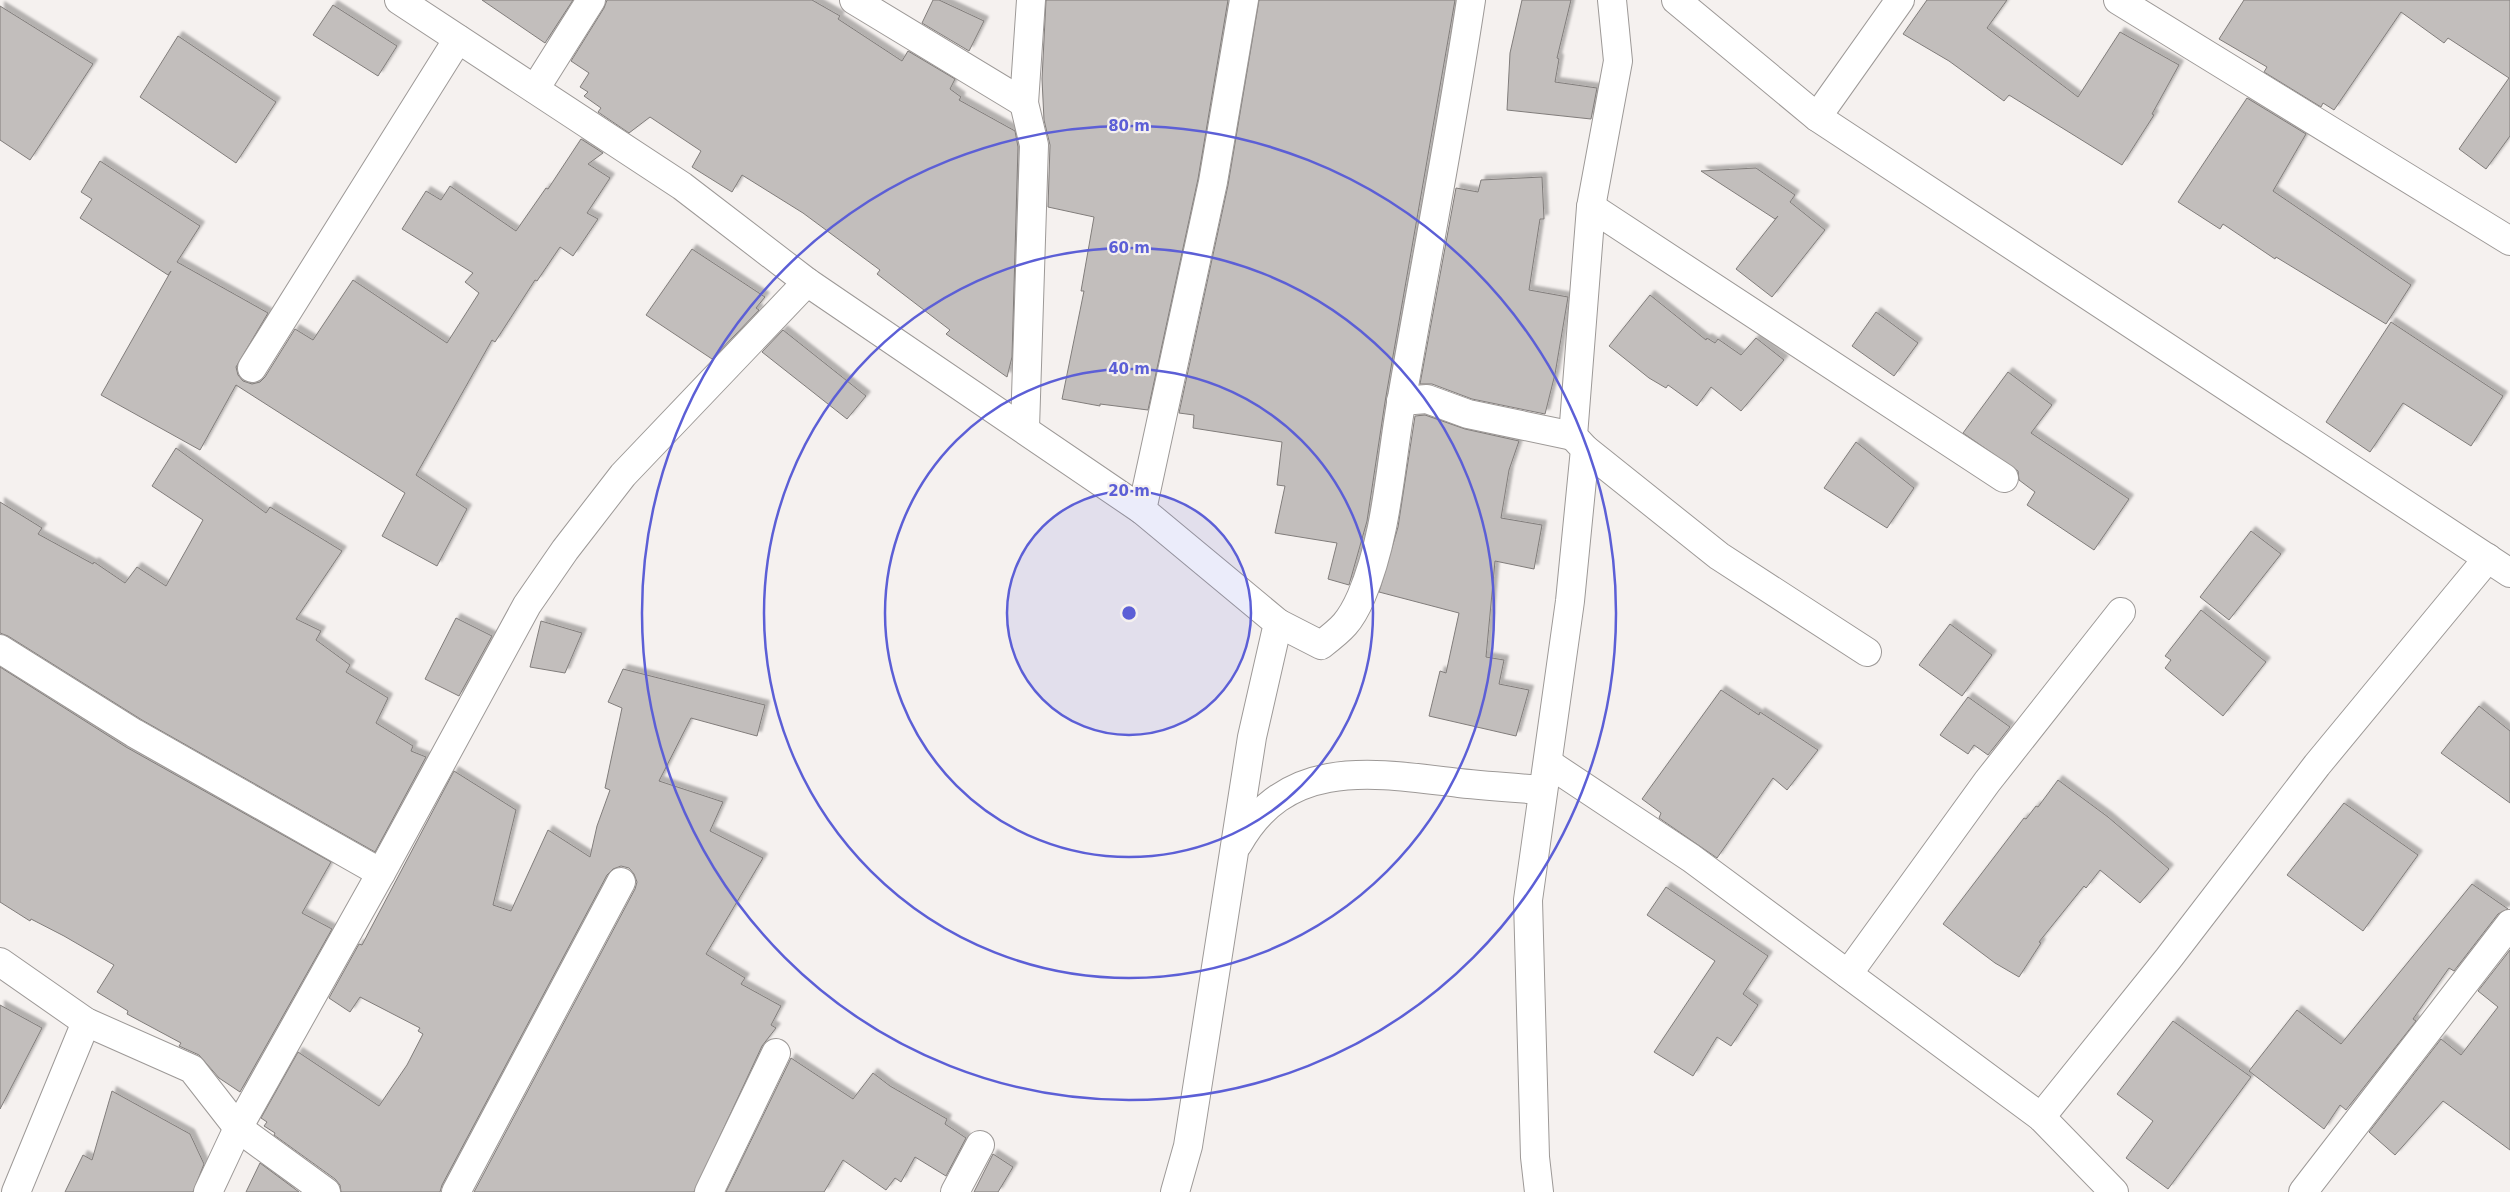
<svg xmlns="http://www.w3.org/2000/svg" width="2510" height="1192" font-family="'DejaVu Sans',sans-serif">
<defs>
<filter id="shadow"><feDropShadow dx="4.5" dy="-4.5" stdDeviation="1" flood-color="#0004"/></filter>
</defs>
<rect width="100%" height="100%" fill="#f5f1ef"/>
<g fill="#c2bebc" stroke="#817d7b" filter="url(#shadow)">
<path d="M 482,0 L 573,0 L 545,43 Z"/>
<path d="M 607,0 L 812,0 L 840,16 L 838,19 L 902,61 L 908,51 L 955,79 L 950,89 L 961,97 L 959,100 L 1015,131 L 1018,147 L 1012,357 L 1007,377 L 946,334 L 950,330 L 877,274 L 880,270 L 803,213 L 742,175 L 732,192 L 692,167 L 701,151 L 650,117 L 629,133 L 598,112 L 601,108 L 584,96 L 588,92 L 580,87 L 589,73 L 571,61 L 604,8 Z"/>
<path d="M 933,0 L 939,0 L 984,21 L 969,51 L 922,23 Z"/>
<path d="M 1046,0 L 1228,0 L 1198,179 L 1148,410 L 1100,404 L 1100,406 L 1062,399 L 1084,291 L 1081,291 L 1094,217 L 1048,207 L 1050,145 L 1044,120 L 1042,79 Z"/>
<path d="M 1259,0 L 1455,0 L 1385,402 L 1367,521 L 1349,585 L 1328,579 L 1337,543 L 1275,533 L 1285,486 L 1277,485 L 1282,442 L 1193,428 L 1194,415 L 1179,413 L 1228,185 Z"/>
<path d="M 1522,0 L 1571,0 L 1557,58 L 1559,59 L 1555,82 L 1597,88 L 1591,119 L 1507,110 L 1510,53 Z"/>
<path d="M 1927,0 L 2007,0 L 1987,28 L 2078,97 L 2120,32 L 2179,65 L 2152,114 L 2154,115 L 2122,165 L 2009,95 L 2004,101 L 1949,61 L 1903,34 Z"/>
<path d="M 2244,0 L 2510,0 L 2510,136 L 2486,169 L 2459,149 L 2509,78 L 2448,38 L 2444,43 L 2401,12 L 2334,110 L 2323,103 L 2321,107 L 2264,72 L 2267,67 L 2219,39 Z"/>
<path d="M 333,5 L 397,46 L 378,76 L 313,35 Z"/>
<path d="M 0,6 L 93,64 L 30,160 L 0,140 Z"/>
<path d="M 178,36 L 276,102 L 236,163 L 140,97 Z"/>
<path d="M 2247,98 L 2306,134 L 2273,191 L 2411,285 L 2386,324 L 2276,257 L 2275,259 L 2223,224 L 2220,229 L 2178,202 Z"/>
<path d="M 581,139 L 603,153 L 588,164 L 610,178 L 587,213 L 598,219 L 573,256 L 560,247 L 537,281 L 535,280 L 495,342 L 492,340 L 416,475 L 467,509 L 437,566 L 382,536 L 405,493 L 236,385 L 200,450 L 101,395 L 171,271 L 168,275 L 80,218 L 92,199 L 81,192 L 100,161 L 200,226 L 177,262 L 268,313 L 236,367 L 238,375 L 243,381 L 252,384 L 260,382 L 265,377 L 295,329 L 313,340 L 353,280 L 447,343 L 479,293 L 465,282 L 473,273 L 402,229 L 426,191 L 441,200 L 450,186 L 516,231 L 546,188 L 548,189 Z"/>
<path d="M 1756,168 L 1795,195 L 1790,202 L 1825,230 L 1772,297 L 1736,269 L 1778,216 L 1775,219 L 1701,171 Z"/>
<path d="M 1542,177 L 1544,219 L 1540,219 L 1529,290 L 1568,297 L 1555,374 L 1545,414 L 1472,399 L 1432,384 L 1420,384 L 1456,188 L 1478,192 L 1481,180 Z"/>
<path d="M 692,249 L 765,297 L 756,308 L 759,310 L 712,359 L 646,315 Z"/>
<path d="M 1650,295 L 1706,340 L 1707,338 L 1715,343 L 1718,339 L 1741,355 L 1756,338 L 1784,360 L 1741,411 L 1711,387 L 1697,406 L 1668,385 L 1666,388 L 1649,378 L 1609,346 Z"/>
<path d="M 1876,312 L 1918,343 L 1894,376 L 1852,346 Z"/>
<path d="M 2391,322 L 2503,396 L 2471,446 L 2403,403 L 2370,452 L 2326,422 Z"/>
<path d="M 783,330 L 866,396 L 847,419 L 762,352 Z"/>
<path d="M 2008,372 L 2052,405 L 2031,433 L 2129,499 L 2094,550 L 2027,505 L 2035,492 L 2019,480 L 2018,471 L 1963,433 Z"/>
<path d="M 1425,415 L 1465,429 L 1519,441 L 1509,470 L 1501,518 L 1542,525 L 1534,569 L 1495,561 L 1486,657 L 1504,660 L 1499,684 L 1529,690 L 1516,736 L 1429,716 L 1440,671 L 1446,673 L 1459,613 L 1379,592 L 1398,527 L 1415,416 Z"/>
<path d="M 1856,442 L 1914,488 L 1887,528 L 1824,488 Z"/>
<path d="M 176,448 L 266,513 L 270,507 L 342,551 L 296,619 L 321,631 L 316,640 L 350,665 L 346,672 L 388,698 L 376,723 L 413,746 L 411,751 L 426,757 L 375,852 L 142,720 L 8,636 L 0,633 L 0,502 L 42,528 L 38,534 L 93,564 L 94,562 L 125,583 L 137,567 L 166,586 L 203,520 L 152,486 Z"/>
<path d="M 2251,531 L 2281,554 L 2229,620 L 2200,597 Z"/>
<path d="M 2201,610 L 2266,662 L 2223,716 L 2165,668 L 2171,660 L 2165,656 Z"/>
<path d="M 456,618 L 492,636 L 459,696 L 425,679 Z"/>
<path d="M 541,621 L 582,633 L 565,673 L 530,667 Z"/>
<path d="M 1950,624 L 1992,655 L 1962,696 L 1919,665 Z"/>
<path d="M 0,667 L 126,747 L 331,862 L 302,913 L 332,929 L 240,1092 L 219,1078 L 199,1055 L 179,1046 L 181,1043 L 127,1014 L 128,1011 L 97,992 L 114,965 L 64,936 L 31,919 L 30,921 L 0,902 Z"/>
<path d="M 623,669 L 765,705 L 757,736 L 691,718 L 659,781 L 723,802 L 710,831 L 763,858 L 706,954 L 745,978 L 741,984 L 781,1006 L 771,1025 L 776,1028 L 762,1046 L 694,1192 L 474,1192 L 635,889 L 637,882 L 634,874 L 629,868 L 621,866 L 613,869 L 607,875 L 442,1185 L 440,1192 L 341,1192 L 340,1185 L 335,1179 L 274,1135 L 275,1133 L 264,1126 L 267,1122 L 261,1118 L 298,1052 L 379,1106 L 407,1065 L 423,1034 L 418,1031 L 420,1028 L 360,997 L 350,1012 L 329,998 L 359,944 L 362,945 L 454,771 L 516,810 L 493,905 L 511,911 L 548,830 L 590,857 L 597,826 L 610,790 L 605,788 L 622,708 L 608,702 Z"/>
<path d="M 1721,690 L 1759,715 L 1760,712 L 1818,750 L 1787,790 L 1773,778 L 1717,858 L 1659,818 L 1661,813 L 1642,799 Z"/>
<path d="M 1968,697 L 2010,727 L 1988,755 L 1974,745 L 1968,754 L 1940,735 Z"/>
<path d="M 2479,706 L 2510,731 L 2510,803 L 2441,753 Z"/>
<path d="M 2058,780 L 2108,817 L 2169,869 L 2140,903 L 2100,870 L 2086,888 L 2084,886 L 2039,942 L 2041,943 L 2019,977 L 1995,963 L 1943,924 L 2024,818 L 2026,819 L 2036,806 L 2038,807 Z"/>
<path d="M 2344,803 L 2418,855 L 2363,931 L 2287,875 Z"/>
<path d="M 2472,884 L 2508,909 L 2498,914 L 2454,971 L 2449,968 L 2413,1019 L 2416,1021 L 2346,1110 L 2340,1105 L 2324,1129 L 2249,1071 L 2297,1010 L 2341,1044 Z"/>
<path d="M 1666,887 L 1768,956 L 1743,994 L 1758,1005 L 1731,1046 L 1717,1037 L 1693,1076 L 1654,1052 L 1715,961 L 1647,915 Z"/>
<path d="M 2510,950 L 2510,1150 L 2443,1101 L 2395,1155 L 2369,1132 L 2441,1039 L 2461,1055 L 2498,1007 L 2478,991 Z"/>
<path d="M 0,1005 L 42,1028 L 0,1109 Z"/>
<path d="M 2173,1021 L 2251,1077 L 2168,1189 L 2126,1158 L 2153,1121 L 2117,1094 Z"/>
<path d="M 791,1058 L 853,1099 L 873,1073 L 890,1086 L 947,1119 L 945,1124 L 966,1138 L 946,1176 L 915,1157 L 901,1182 L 895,1178 L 886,1190 L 843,1160 L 824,1192 L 726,1192 Z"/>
<path d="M 112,1091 L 190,1134 L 204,1164 L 193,1192 L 65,1192 L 83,1155 L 92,1160 Z"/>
<path d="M 993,1154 L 1013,1167 L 998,1192 L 974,1192 Z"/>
<path d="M 260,1163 L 299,1192 L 246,1192 Z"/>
</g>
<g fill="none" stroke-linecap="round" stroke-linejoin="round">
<defs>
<g id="minor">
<path d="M 399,0 L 682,186 L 807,282 L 1142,510"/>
<path d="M 854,0 L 1024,103"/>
<path d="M 1676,0 L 1817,117 L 2510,573"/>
<path d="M 2118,0 L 2510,241"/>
<path d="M 535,89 L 591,0"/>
<path d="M 1817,117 L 1900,0"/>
<path d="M 1591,207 L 2004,478"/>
<path d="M 252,368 L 458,39"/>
<path d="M 1401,401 L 1427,399 L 1468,414 L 1573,436"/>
<path d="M 1025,428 L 1034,145 L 1024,103 L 1031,0"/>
<path d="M 1585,449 L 1719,556 L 1867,652"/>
<path d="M 1278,623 L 1321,645 C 1342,629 1350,622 1361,597 C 1388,534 1390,464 1402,398 C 1425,265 1451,133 1471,0"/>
<path d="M 0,649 L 134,733 L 381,873 L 238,1128 L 208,1192"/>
<path d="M 1548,763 L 1691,858 L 2041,1117 L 2114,1192"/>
<path d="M 1238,844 C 1287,756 1375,773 1459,783 C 1487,786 1515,788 1543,790"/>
<path d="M 381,873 L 527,605 L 565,550 L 623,475 L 807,282"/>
<path d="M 0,962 L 86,1022 L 192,1069 L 238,1128 L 326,1192"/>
<path d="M 1848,974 L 1987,782 L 2121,612"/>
<path d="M 2041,1117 L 2168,959 L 2317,765 L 2488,558"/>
<path d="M 16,1192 L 86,1022"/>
<path d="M 456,1192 L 621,882"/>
<path d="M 709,1192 L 776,1053"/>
<path d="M 955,1192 L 980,1145"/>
<path d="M 1175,1192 L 1188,1146 L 1252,737 L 1278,623 L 1142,510 L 1213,182 L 1244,0"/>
<path d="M 1539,1192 L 1535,1157 L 1528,900 L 1570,601 L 1585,449 L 1573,436 L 1591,207 L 1618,61 L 1612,0"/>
<path d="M 2303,1192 L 2510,924"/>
</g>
</defs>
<use href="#minor" stroke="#9d9997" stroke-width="30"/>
<use href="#minor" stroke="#fff" stroke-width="28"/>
</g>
<circle cx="1129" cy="613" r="122" fill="#5c5fd6" fill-opacity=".12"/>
<g fill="none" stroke="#5c5fd6" stroke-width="2.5">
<circle cx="1129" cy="613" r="122"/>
<circle cx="1129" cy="613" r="244"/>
<circle cx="1129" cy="613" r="365"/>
<circle cx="1129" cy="613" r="487"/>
</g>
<circle cx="1129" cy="613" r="8" fill="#5c5fd6" stroke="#f5f1ef" stroke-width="2.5"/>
<g font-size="15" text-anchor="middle" font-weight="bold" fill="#5c5fd6" stroke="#f5f1ef" stroke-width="4.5" stroke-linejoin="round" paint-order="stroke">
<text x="1129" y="131">80 m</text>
<text x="1129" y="253">60 m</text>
<text x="1129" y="374">40 m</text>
<text x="1129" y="496">20 m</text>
</g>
</svg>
